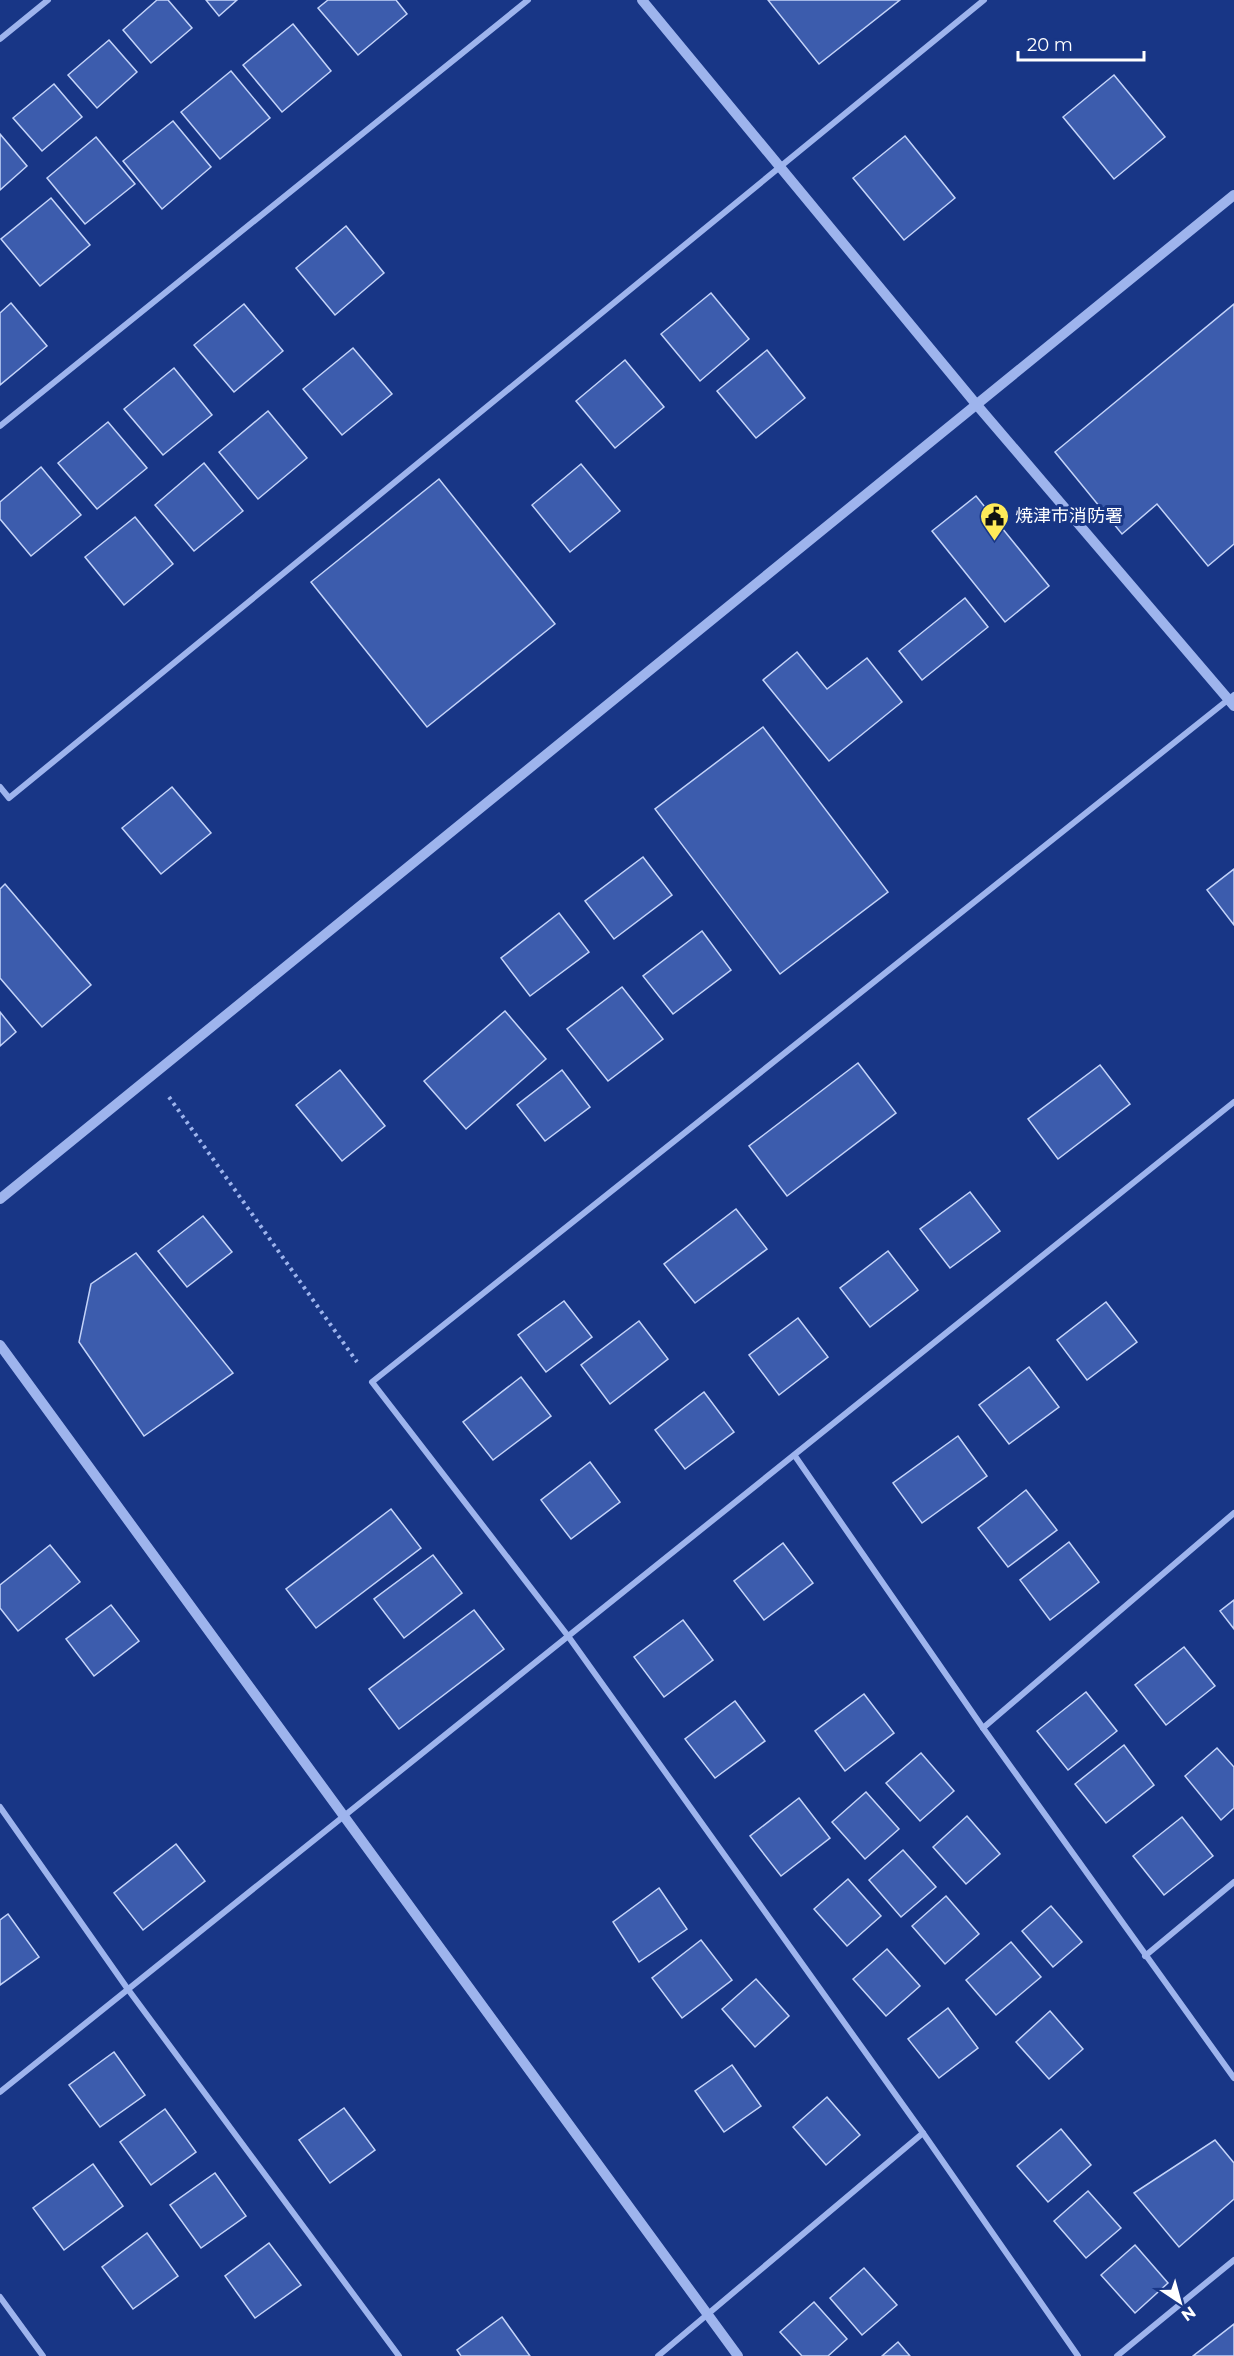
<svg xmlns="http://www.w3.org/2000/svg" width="1234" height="2356" font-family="Montserrat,'Noto Sans JP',sans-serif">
<rect width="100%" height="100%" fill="#183686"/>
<g fill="#3c5cad" stroke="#c3d3f9" stroke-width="1.5">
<path d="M 157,0 L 168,0 L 192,28 L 151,63 L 123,30 Z"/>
<path d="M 206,0 L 237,0 L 219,16 Z"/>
<path d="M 328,0 L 396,0 L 407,14 L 358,55 L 318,8 Z"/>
<path d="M 768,0 L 900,0 L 819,64 Z"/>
<path d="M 293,24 L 331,71 L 282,112 L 243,65 Z"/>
<path d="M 109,40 L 137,72 L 97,108 L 68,75 Z"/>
<path d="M 231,71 L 270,118 L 220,159 L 181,112 Z"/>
<path d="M 1114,75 L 1165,137 L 1114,179 L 1063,117 Z"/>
<path d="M 54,84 L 82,117 L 42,151 L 13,118 Z"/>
<path d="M 173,121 L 211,167 L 162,209 L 123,161 Z"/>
<path d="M 0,134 L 27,166 L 0,190 Z"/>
<path d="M 905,136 L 955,198 L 904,240 L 853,178 Z"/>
<path d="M 96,137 L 135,184 L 85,224 L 47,178 Z"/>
<path d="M 51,198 L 90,245 L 40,286 L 1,239 Z"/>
<path d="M 346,226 L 384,273 L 335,315 L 296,268 Z"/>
<path d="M 711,293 L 749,339 L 700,381 L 661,334 Z"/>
<path d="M 11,303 L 47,346 L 0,385 L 0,313 Z"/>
<path d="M 244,304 L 283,351 L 234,392 L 194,345 Z"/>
<path d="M 1234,304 L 1234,544 L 1208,566 L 1157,504 L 1122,534 L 1055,452 Z"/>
<path d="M 353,348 L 392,394 L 342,435 L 303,389 Z"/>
<path d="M 767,350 L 805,398 L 756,438 L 717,391 Z"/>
<path d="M 625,360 L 664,407 L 615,448 L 576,401 Z"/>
<path d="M 174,368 L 212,415 L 163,455 L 124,409 Z"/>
<path d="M 268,411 L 307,458 L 258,499 L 219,452 Z"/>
<path d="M 108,422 L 147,468 L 97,509 L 58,463 Z"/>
<path d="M 204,463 L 243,511 L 194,551 L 155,505 Z"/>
<path d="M 581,464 L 620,511 L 570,552 L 532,505 Z"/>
<path d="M 41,467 L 81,515 L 31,556 L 0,519 L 0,502 Z"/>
<path d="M 439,479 L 555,624 L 427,727 L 311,582 Z"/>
<path d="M 976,496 L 1049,586 L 1005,622 L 932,531 Z"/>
<path d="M 135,517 L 173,564 L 124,605 L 85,557 Z"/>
<path d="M 965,598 L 988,627 L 922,680 L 899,651 Z"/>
<path d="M 797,652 L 827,689 L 867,658 L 902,702 L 829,761 L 763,680 Z"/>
<path d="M 763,727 L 888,892 L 780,974 L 655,809 Z"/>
<path d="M 172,787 L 211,833 L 161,874 L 122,828 Z"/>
<path d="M 643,857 L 672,895 L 614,939 L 585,901 Z"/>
<path d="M 1234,869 L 1234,925 L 1207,890 Z"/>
<path d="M 5,884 L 91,985 L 42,1027 L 0,978 L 0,889 Z"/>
<path d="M 559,913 L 589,952 L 530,996 L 501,958 Z"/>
<path d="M 702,931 L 731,970 L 673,1014 L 643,976 Z"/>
<path d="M 622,987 L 663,1039 L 608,1081 L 567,1029 Z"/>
<path d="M 505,1011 L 546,1059 L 466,1129 L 424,1081 Z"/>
<path d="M 0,1012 L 16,1032 L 0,1046 Z"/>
<path d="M 858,1063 L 896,1113 L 787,1196 L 749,1146 Z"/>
<path d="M 1100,1065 L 1130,1104 L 1058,1159 L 1028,1119 Z"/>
<path d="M 340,1070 L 385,1126 L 342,1161 L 296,1105 Z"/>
<path d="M 562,1070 L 590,1107 L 545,1141 L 517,1105 Z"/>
<path d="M 970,1192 L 1000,1231 L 950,1268 L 920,1229 Z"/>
<path d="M 736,1209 L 767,1249 L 695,1303 L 664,1264 Z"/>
<path d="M 203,1216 L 232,1252 L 187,1287 L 158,1251 Z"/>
<path d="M 888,1251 L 918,1290 L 870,1327 L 840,1288 Z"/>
<path d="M 136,1253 L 233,1373 L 144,1436 L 79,1342 L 91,1284 Z"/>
<path d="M 564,1301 L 592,1337 L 546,1372 L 518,1335 Z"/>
<path d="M 1106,1302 L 1137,1342 L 1087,1380 L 1057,1340 Z"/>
<path d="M 798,1318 L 828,1357 L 779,1395 L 749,1355 Z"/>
<path d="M 639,1321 L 668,1359 L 610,1404 L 581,1365 Z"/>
<path d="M 1029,1367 L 1059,1407 L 1009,1444 L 979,1405 Z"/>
<path d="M 521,1377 L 551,1416 L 493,1460 L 463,1422 Z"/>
<path d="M 704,1392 L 734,1432 L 685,1469 L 655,1430 Z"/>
<path d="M 958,1436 L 987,1476 L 922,1523 L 893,1483 Z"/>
<path d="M 590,1462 L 620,1502 L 571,1539 L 541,1500 Z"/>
<path d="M 1026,1490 L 1057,1530 L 1008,1567 L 978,1528 Z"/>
<path d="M 391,1509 L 421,1548 L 316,1628 L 286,1589 Z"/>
<path d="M 1069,1542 L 1099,1582 L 1050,1620 L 1020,1580 Z"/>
<path d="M 783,1543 L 813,1583 L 764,1620 L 734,1581 Z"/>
<path d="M 50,1545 L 80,1582 L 18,1631 L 0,1608 L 0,1585 Z"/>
<path d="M 433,1555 L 462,1593 L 404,1638 L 374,1599 Z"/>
<path d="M 1234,1600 L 1234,1629 L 1220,1611 Z"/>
<path d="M 111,1605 L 139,1641 L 94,1676 L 66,1639 Z"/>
<path d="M 474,1610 L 504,1649 L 399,1729 L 369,1689 Z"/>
<path d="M 683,1620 L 713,1660 L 664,1697 L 634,1657 Z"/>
<path d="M 1184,1647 L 1215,1686 L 1166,1725 L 1135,1685 Z"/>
<path d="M 1086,1692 L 1117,1731 L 1068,1770 L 1037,1731 Z"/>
<path d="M 864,1694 L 894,1733 L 845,1771 L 815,1731 Z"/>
<path d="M 735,1701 L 765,1741 L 715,1778 L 685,1739 Z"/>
<path d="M 1124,1745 L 1154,1785 L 1106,1823 L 1075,1784 Z"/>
<path d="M 1217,1748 L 1234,1767 L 1234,1808 L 1221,1820 L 1185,1776 Z"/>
<path d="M 921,1753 L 954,1791 L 920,1821 L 886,1783 Z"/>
<path d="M 866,1792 L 899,1829 L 865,1859 L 832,1822 Z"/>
<path d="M 799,1798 L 830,1838 L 781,1876 L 750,1836 Z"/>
<path d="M 967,1816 L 1000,1854 L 966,1884 L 933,1847 Z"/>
<path d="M 1182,1817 L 1213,1856 L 1164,1895 L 1133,1856 Z"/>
<path d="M 176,1844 L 205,1881 L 143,1930 L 114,1893 Z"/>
<path d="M 903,1850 L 936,1887 L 901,1917 L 869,1880 Z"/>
<path d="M 848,1879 L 881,1916 L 847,1946 L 814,1909 Z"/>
<path d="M 659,1888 L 687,1929 L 639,1962 L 613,1922 Z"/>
<path d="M 946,1896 L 979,1934 L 945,1964 L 912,1926 Z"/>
<path d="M 1051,1906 L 1082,1942 L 1053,1967 L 1022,1931 Z"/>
<path d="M 8,1914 L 39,1957 L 0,1985 L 0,1920 Z"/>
<path d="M 701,1940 L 732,1980 L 682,2018 L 652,1978 Z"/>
<path d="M 1011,1942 L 1041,1977 L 996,2015 L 966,1980 Z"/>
<path d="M 887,1949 L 920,1986 L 886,2016 L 853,1979 Z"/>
<path d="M 756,1979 L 789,2016 L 755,2047 L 722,2009 Z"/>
<path d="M 948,2008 L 978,2048 L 939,2078 L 908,2039 Z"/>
<path d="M 1050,2011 L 1083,2049 L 1049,2079 L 1016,2042 Z"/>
<path d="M 114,2052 L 145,2095 L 100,2127 L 69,2085 Z"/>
<path d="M 732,2065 L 761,2106 L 724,2132 L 695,2091 Z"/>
<path d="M 827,2097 L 860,2135 L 826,2165 L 793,2127 Z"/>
<path d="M 344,2108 L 375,2150 L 330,2183 L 299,2140 Z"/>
<path d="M 165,2109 L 196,2152 L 151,2185 L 120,2142 Z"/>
<path d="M 1061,2129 L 1091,2165 L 1048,2202 L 1017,2166 Z"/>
<path d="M 1215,2140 L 1234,2163 L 1234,2199 L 1179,2247 L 1134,2193 Z"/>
<path d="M 93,2164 L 123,2206 L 64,2250 L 33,2208 Z"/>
<path d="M 215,2173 L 246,2216 L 201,2248 L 170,2205 Z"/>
<path d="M 1088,2191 L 1121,2228 L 1086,2258 L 1054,2221 Z"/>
<path d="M 147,2233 L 178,2276 L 133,2309 L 102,2267 Z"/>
<path d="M 269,2243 L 301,2285 L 255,2318 L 225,2276 Z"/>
<path d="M 1135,2245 L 1168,2283 L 1135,2313 L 1101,2275 Z"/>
<path d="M 864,2268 L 897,2305 L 862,2335 L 830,2298 Z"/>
<path d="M 814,2302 L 847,2339 L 828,2356 L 802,2356 L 780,2332 Z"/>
<path d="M 502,2317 L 530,2356 L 461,2356 L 457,2350 Z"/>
<path d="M 1234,2324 L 1234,2356 L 1193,2356 Z"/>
<path d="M 898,2342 L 910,2356 L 882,2356 Z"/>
</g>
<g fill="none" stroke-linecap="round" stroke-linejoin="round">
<path stroke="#9eb4ed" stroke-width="4" stroke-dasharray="3 4.5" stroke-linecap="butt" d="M 169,1097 L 357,1362"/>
<g stroke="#9eb4ed" stroke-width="6">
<path d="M 0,39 L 48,0"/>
<path d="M 0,426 L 528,0"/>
<path d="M 0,787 L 9,798 L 984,0"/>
<path d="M 795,1456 L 983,1728 L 1234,2078"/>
<path d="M 983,1728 L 1234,1513"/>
<path d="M 0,1807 L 127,1988 L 399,2356"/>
<path d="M 1145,1956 L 1234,1882"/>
<path d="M 0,2092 L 1234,1102"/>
<path d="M 0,2297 L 43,2356"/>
<path d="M 658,2356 L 923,2133"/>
<path d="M 1078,2356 L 923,2133 L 568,1636 L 372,1382 L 1234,695"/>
<path d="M 1117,2356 L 1234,2260"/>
</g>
<g stroke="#9eb4ed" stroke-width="10">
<path d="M 642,0 L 976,404 L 1234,706"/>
<path d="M 0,1199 L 1234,195"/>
<path d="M 0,1345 L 738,2356"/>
</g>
</g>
<defs>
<symbol id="civic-pin" viewBox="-11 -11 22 30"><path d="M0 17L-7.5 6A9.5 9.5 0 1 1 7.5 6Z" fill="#ffea59" stroke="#183686"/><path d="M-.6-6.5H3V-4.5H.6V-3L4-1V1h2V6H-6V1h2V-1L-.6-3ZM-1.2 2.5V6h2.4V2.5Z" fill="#111"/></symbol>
</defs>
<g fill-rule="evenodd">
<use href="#civic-pin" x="978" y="500" width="33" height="45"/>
</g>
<g text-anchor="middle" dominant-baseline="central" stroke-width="6" stroke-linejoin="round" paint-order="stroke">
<g font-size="18" fill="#fff" stroke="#183686" text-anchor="start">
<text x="1015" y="516">焼津市消防署</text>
</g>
</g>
<g transform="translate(1180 2302) rotate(144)" stroke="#183686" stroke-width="4.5" paint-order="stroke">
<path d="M0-4.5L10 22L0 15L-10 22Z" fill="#ffffff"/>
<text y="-9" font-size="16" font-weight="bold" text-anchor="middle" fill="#ffffff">N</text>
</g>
<path d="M1018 51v9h126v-9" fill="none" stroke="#ffffff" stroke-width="3"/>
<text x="1027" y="51" font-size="18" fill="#ffffff" stroke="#183686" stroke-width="4.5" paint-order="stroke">20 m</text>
</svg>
